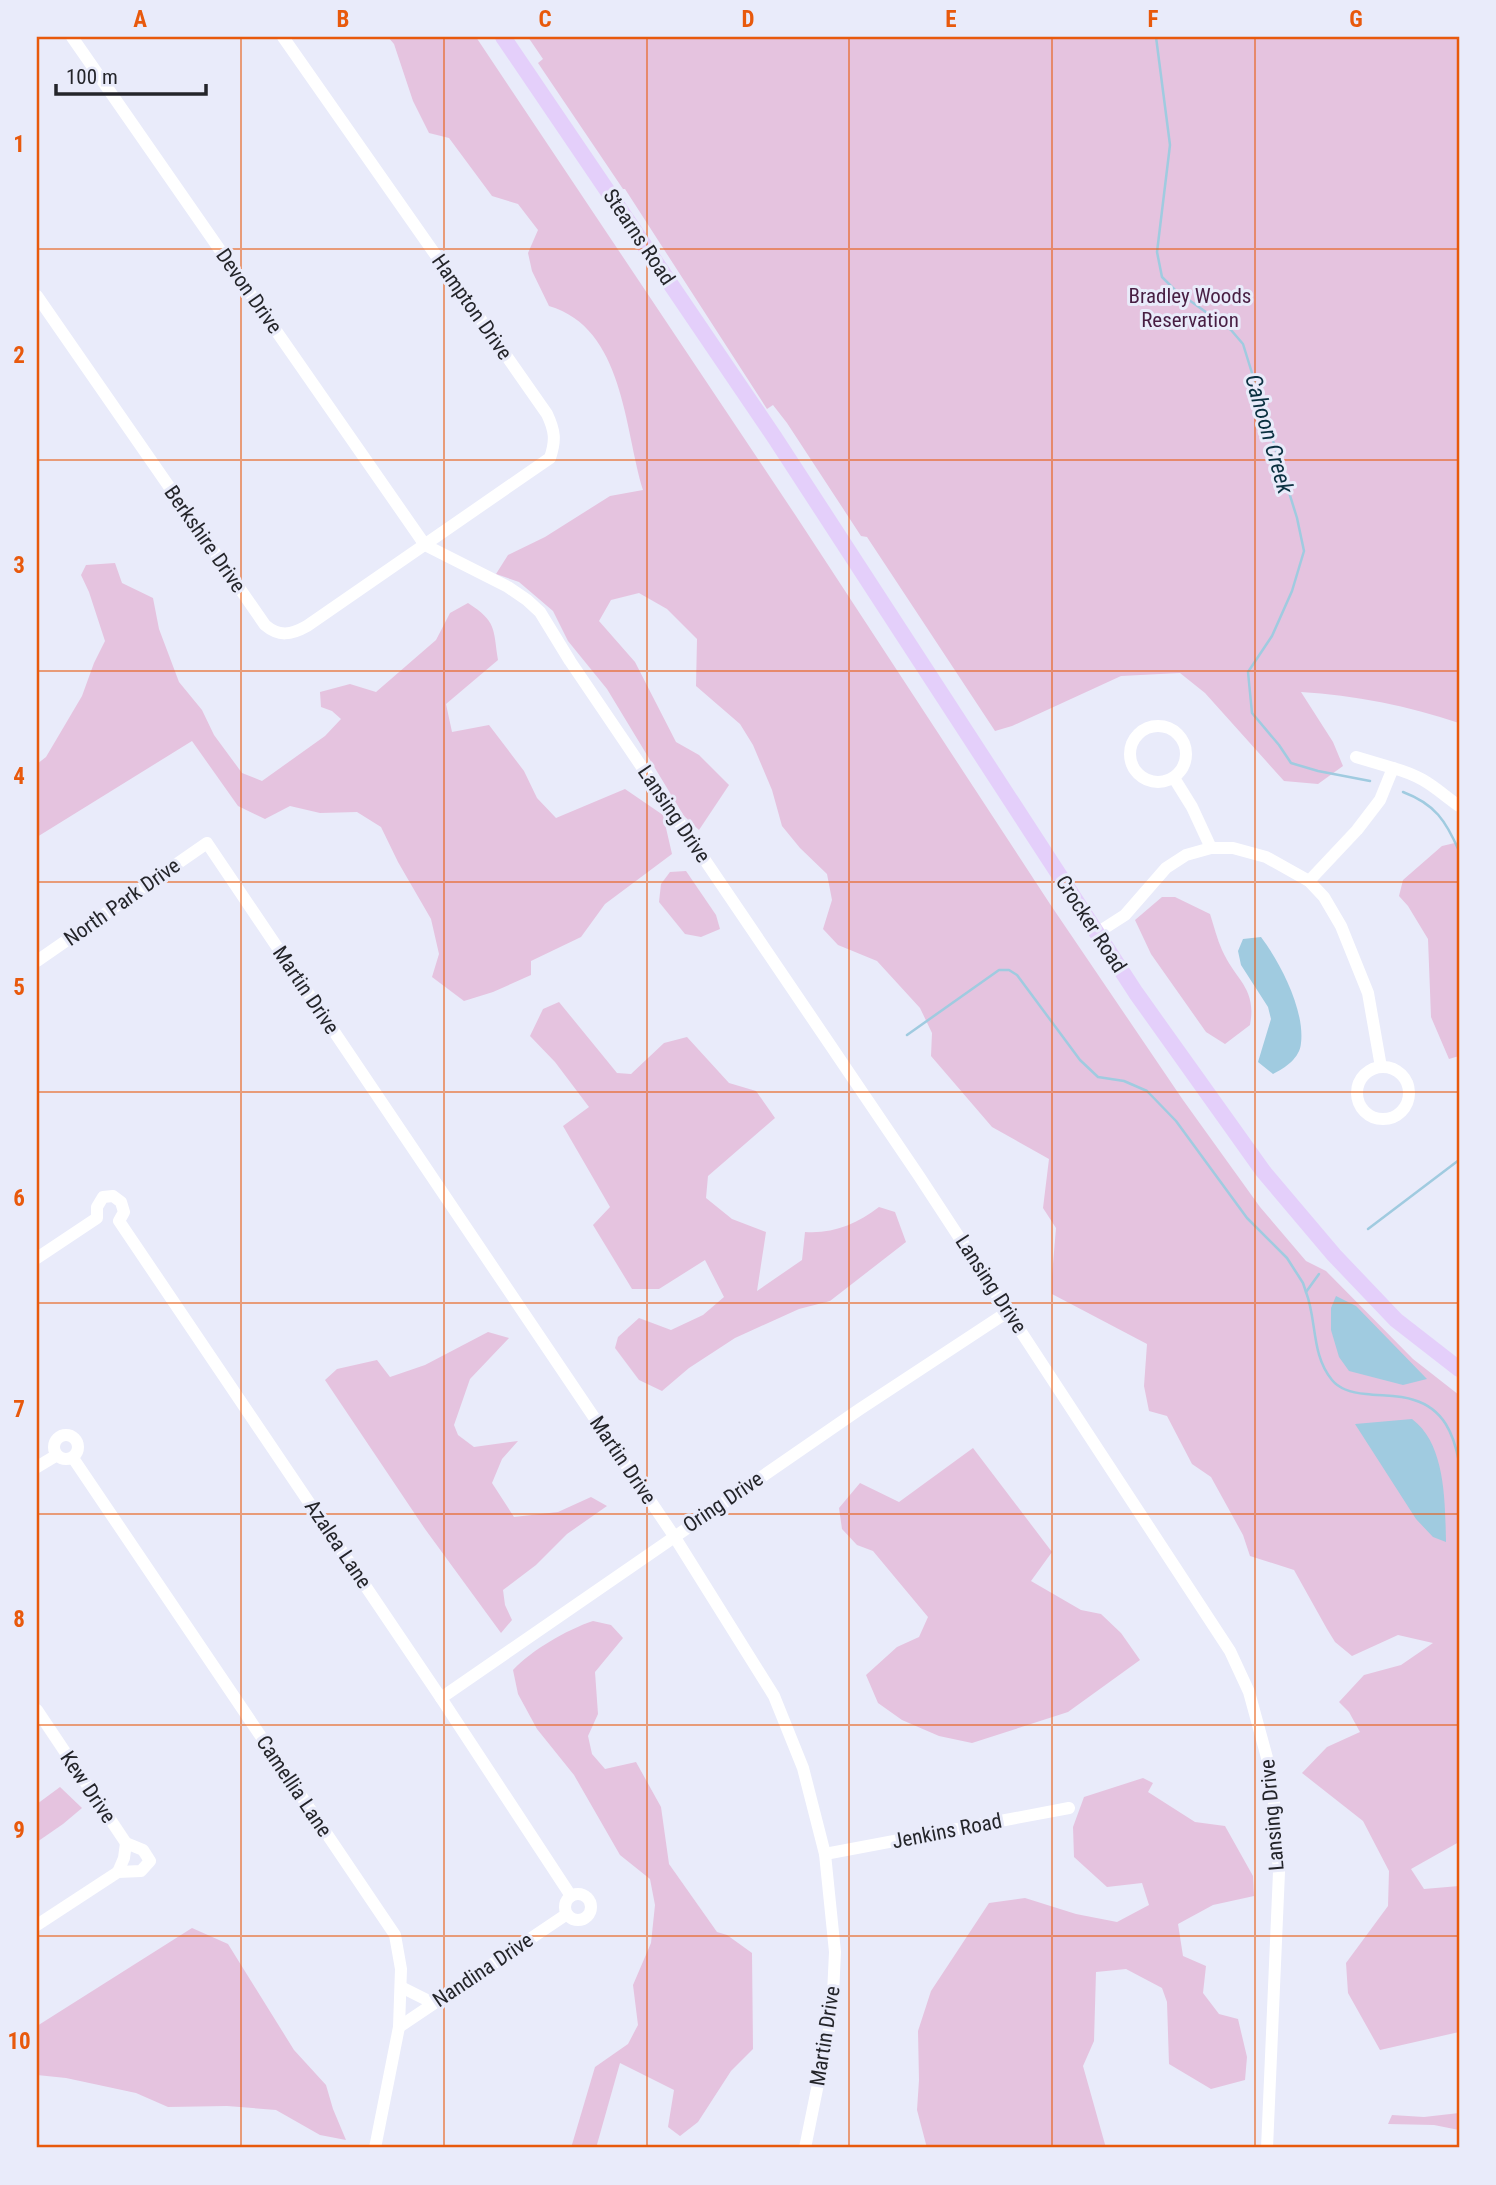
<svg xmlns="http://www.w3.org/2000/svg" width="1496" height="2185" font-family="'Roboto Condensed',sans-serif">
<rect width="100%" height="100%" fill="#e9ebfa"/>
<g fill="#e5c3df">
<path d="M 388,37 L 476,37 L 796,516 L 1050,904 L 1183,1100 L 1260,1207 L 1306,1261 L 1326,1271 L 1413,1359 L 1459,1395 L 1459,1842 L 1411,1869 L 1424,1889 L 1459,1886 L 1459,2032 L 1380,2050 L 1348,1993 L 1346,1963 L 1388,1906 L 1389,1871 L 1363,1821 L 1302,1773 L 1327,1747 L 1360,1732 L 1349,1712 L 1339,1702 L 1364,1675 L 1401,1665 L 1433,1643 L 1398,1635 L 1352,1656 L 1335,1642 L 1327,1629 L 1294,1570 L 1250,1556 L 1243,1535 L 1211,1477 L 1192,1464 L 1167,1416 L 1149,1411 L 1144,1386 L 1147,1344 L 1052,1294 L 1052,1276 L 1056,1228 L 1043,1208 L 1049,1159 L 992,1127 L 931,1056 L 932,1033 L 920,1008 L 877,961 L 838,945 L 823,929 L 832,900 L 827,874 L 800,848 L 782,826 L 772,790 L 753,745 L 740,724 L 696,686 L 697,639 L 667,609 L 639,593 L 611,600 L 599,621 L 635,662 L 676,742 L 699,755 L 729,785 L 699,830 L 684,816 L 607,689 L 568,641 L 553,611 L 519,582 L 496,574 L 508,555 L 545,537 L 610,496 L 643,490 C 624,428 624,328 549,306 L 532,271 L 528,253 L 538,230 L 518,204 L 492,196 L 449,138 L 429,133 L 413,101 L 394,44 Z"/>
<path d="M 528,37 L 1459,37 L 1459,723 C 1409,706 1354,695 1301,692 L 1333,742 L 1343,766 L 1318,784 L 1284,781 L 1205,693 L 1180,673 L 1121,676 L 1012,726 L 995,731 L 867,537 L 861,536 L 787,423 L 773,405 L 767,409 L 625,189 L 623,189 L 538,63 L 543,59 Z"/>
<path d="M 115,563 L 122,583 L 153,598 L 159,629 L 179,682 L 202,710 L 214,735 L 242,773 L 262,781 L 325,736 L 341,719 L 332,711 L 321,707 L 320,692 L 350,684 L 376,692 L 436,640 L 450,613 L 468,603 C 497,622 493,628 498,660 L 446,704 L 452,732 L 489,725 L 524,771 L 537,798 L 556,818 L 625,789 L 663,815 L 672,854 L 605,904 L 581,937 L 531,961 L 531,975 L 493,992 L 464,1001 L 432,977 L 439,954 L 431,919 L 398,862 L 381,827 L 357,812 L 320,813 L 290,806 L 265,819 L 238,806 L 192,741 L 37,837 L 37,764 L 46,757 L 82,696 L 94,663 L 105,641 L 89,592 L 81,575 L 86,565 Z"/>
<path d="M 1459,842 L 1459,1056 L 1449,1059 L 1431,1017 L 1428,939 L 1408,906 L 1399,896 L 1403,880 L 1442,846 Z"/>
<path d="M 686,871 L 716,915 L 720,929 L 701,937 L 685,934 L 659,902 L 661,884 L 670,872 Z"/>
<path d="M 1162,897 L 1175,897 L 1210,914 C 1214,926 1217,939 1222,950 C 1236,981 1257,988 1250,1025 L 1225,1044 L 1206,1032 L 1151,954 L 1135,920 Z"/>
<path d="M 559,1002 L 617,1073 L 631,1074 L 664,1043 L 687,1037 L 729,1083 L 756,1091 L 775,1118 L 708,1176 L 706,1198 L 732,1219 L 766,1232 L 757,1291 L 802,1260 L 805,1232 C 833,1234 857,1224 879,1207 L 895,1212 L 906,1242 L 830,1301 L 799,1309 L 735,1338 L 689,1368 L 662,1391 L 639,1380 L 615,1348 L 618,1337 L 639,1318 L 671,1330 L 703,1315 L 724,1297 L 705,1260 L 659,1289 L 632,1289 L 593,1225 L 610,1207 L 563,1126 L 589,1107 L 555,1062 L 530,1036 L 543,1009 Z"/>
<path d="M 488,1332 L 509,1338 L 470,1379 L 454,1425 L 458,1435 L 474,1447 L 518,1441 L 502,1459 L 492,1483 L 514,1517 L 558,1512 L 591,1497 L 607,1506 L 567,1534 L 536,1565 L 503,1590 L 505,1605 L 512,1620 L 501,1633 L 425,1529 L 325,1380 L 337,1369 L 377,1360 L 390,1377 L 425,1365 Z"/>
<path d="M 973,1448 L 1052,1552 L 1031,1581 L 1081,1610 L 1101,1614 L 1121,1633 L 1140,1660 L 1068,1712 L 972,1743 L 939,1736 L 902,1720 L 878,1703 L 866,1675 L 897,1647 L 919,1637 L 928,1617 L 873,1551 L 857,1545 L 842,1529 L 839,1508 L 860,1483 L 899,1502 Z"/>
<path d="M 593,1621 L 611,1625 L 623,1638 L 595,1672 L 598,1714 L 588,1736 L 592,1754 L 605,1769 L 636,1762 L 661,1807 L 669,1864 L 717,1932 L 727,1935 L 752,1953 L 753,2049 L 731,2071 L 698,2122 L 680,2136 L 668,2127 L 674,2090 L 620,2063 L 596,2148 L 571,2148 L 595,2067 L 628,2044 L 638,2025 L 633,1985 L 651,1943 L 655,1905 L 650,1879 L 620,1855 L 574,1775 L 537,1729 L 518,1694 L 513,1670 C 532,1650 566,1630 593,1621 Z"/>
<path d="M 1143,1778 L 1153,1783 L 1148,1792 L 1195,1822 L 1225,1826 L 1253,1876 L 1254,1896 L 1213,1905 L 1178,1924 L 1183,1956 L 1206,1966 L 1203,1993 L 1219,2014 L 1238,2019 L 1247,2057 L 1245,2080 L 1211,2089 L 1169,2064 L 1167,2002 L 1162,1988 L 1126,1969 L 1096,1972 L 1094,2041 L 1083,2066 L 1106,2148 L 927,2148 L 917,2110 L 919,2080 L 918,2031 L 931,1991 L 989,1903 L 1025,1898 L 1076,1914 L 1117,1922 L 1149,1905 L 1142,1883 L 1107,1887 L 1074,1857 L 1073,1827 L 1084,1797 Z"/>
<path d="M 60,1787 L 82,1808 L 63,1824 L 37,1842 L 37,1804 Z"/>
<path d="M 192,1928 L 228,1944 L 294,2050 L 326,2085 L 333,2109 L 346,2140 L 320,2135 L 276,2110 L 227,2106 L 168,2107 L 136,2093 L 66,2078 L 37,2075 L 37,2026 Z"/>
<path d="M 1459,2113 L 1459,2130 L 1434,2125 L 1388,2124 L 1392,2115 L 1424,2117 Z"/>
</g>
<g fill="#a0cbe0">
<path d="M 1261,937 C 1280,962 1305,1010 1301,1043 C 1300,1058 1285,1068 1273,1074 L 1258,1062 L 1271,1019 L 1268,1007 L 1241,965 L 1238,951 L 1243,939 Z"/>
<path d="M 1336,1296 L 1356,1306 L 1427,1379 L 1403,1385 L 1349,1371 L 1339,1357 L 1331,1330 L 1331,1308 Z"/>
<path d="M 1412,1419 C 1446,1444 1445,1503 1446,1542 L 1433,1537 L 1416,1519 L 1355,1424 Z"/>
</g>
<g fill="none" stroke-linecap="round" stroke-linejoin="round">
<g stroke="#a0cbe0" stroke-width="2.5">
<path d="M 1156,37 L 1170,145 L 1157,252 L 1162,277 L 1175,290 L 1231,330 L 1243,344 L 1297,518 L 1304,551 L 1292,591 L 1272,636 L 1248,672 L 1252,713 L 1279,745 L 1291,763 L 1318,771 L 1370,781"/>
<path d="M 1403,792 C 1435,804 1446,821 1459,851"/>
<path d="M 907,1035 L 999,970 L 1009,970 L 1017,975 L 1080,1060 L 1098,1077 L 1124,1081 L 1147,1091 L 1176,1121 L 1247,1218 L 1287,1258 L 1303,1283 L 1306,1292"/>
<path d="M 1368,1229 L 1459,1160"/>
<path d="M 1319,1274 L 1306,1292 C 1317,1320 1311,1355 1332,1380 C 1340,1390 1354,1393 1366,1394 C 1381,1396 1400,1395 1414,1400 C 1444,1409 1454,1435 1459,1462"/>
</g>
<g stroke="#fff" stroke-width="12">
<path d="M 72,37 L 425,545 L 508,587 L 527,600 L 540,612 L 570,661 L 919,1176 L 1230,1651 L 1249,1692 L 1272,1776 L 1279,1872 L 1267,2148"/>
<path d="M 37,296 L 265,625 C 279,637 291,635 307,626 L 550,458 C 556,440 555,431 547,414 L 283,37"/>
<circle cx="1158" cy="754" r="28"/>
<path d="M 1356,757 L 1393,768"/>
<path d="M 1174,778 L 1192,807 L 1211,848"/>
<path d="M 1309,881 L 1357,830 L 1380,800 L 1393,768 C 1425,777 1433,787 1459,806"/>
<path d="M 1097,933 L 1125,915 L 1166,868 L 1186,855 L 1211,848 L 1233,848 L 1266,857 L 1309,881 L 1324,897 L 1341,926 L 1368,993 L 1381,1067"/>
<path d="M 37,961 L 207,843 L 674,1536 L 774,1696 L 803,1768 L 825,1854 L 835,1952 L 832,2015 L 805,2148"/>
<circle cx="1383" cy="1093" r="26"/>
<path d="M 37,1258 L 97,1218 L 97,1207 L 103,1197 L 113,1196 L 121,1202 L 124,1212 L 119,1221 L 441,1698 L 571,1896"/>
<circle cx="66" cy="1447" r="12"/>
<path d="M 73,1458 L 395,1935 L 401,1969 L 399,2027 L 375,2148"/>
<path d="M 37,1467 L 57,1455"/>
<path d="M 441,1698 L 860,1409 L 1009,1311"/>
<path d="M 37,1710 L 126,1843 L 143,1850 L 150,1861 L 141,1871 L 118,1872 L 37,1925"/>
<path d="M 825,1854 L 1069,1808"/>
<path d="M 118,1872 L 124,1858 L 126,1843"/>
<circle cx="578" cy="1907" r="13"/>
<path d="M 401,1987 L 433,2003"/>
<path d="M 399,2027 L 567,1914"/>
</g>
<path stroke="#e4cffa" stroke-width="16" d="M 503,37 L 775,438 L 1136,993 L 1263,1171 L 1334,1255 L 1396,1320 L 1459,1369"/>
</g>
<path fill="none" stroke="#e8590c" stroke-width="2" stroke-opacity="0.55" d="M 241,37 L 241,2148M 444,37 L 444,2148M 647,37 L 647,2148M 849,37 L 849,2148M 1052,37 L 1052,2148M 1255,37 L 1255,2148M 37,249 L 1459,249M 37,460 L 1459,460M 37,671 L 1459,671M 37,882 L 1459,882M 37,1092 L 1459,1092M 37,1303 L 1459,1303M 37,1514 L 1459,1514M 37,1725 L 1459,1725M 37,1936 L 1459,1936"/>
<g text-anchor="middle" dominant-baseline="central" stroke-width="6" stroke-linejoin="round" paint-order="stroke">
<g font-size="21" fill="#24252a" stroke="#e9ebfa">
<text transform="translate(639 237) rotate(56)">Stearns Road</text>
<text transform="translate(249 291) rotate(55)">Devon Drive</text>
<text transform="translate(472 307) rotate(55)">Hampton Drive</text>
<text transform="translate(205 539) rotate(55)">Berkshire Drive</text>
<text transform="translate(674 814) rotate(56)">Lansing Drive</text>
<text transform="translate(122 902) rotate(-35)">North Park Drive</text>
<text transform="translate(1091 924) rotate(57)">Crocker Road</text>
<text transform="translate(306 990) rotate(56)">Martin Drive</text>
<text transform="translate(991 1284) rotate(57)">Lansing Drive</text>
<text transform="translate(623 1460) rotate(56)">Martin Drive</text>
<text transform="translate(723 1502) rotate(-34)">Oring Drive</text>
<text transform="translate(338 1544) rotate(56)">Azalea Lane</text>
<text transform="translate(294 1786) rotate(56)">Camellia Lane</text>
<text transform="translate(88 1787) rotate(56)">Kew Drive</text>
<text transform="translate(1272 1815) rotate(-95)">Lansing Drive</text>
<text transform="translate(947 1831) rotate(-11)">Jenkins Road</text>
<text transform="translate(483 1970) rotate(-34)">Nandina Drive</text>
<text transform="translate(825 2036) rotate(-81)">Martin Drive</text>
</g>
<g font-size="21" fill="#481e43" stroke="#e9ebfa">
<text x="1190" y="296">Bradley Woods<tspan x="1190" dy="24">Reservation</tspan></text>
</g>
<g font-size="23" font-style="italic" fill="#0a3040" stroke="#e9ebfa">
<text transform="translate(1269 434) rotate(74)">Cahoon Creek</text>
</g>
</g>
<rect width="1496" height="2185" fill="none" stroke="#e9ebfa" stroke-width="77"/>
<path d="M56 84v10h150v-10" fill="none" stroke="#24252a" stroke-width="3.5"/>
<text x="66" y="84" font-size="21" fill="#24252a" stroke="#e9ebfa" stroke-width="5" paint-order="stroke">100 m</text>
<rect x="38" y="38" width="1420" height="2108" fill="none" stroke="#e8590c" stroke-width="2.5"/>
<g font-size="23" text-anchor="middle" font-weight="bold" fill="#e8590c">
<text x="140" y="27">A</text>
<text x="343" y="27">B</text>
<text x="545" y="27">C</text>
<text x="748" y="27">D</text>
<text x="951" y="27">E</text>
<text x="1153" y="27">F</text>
<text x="1356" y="27">G</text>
<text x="19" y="152">1</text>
<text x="19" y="363">2</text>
<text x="19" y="573">3</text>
<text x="19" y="784">4</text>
<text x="19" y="995">5</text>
<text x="19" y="1206">6</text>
<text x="19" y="1417">7</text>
<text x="19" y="1627">8</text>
<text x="19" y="1838">9</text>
<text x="19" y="2049">10</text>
</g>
</svg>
